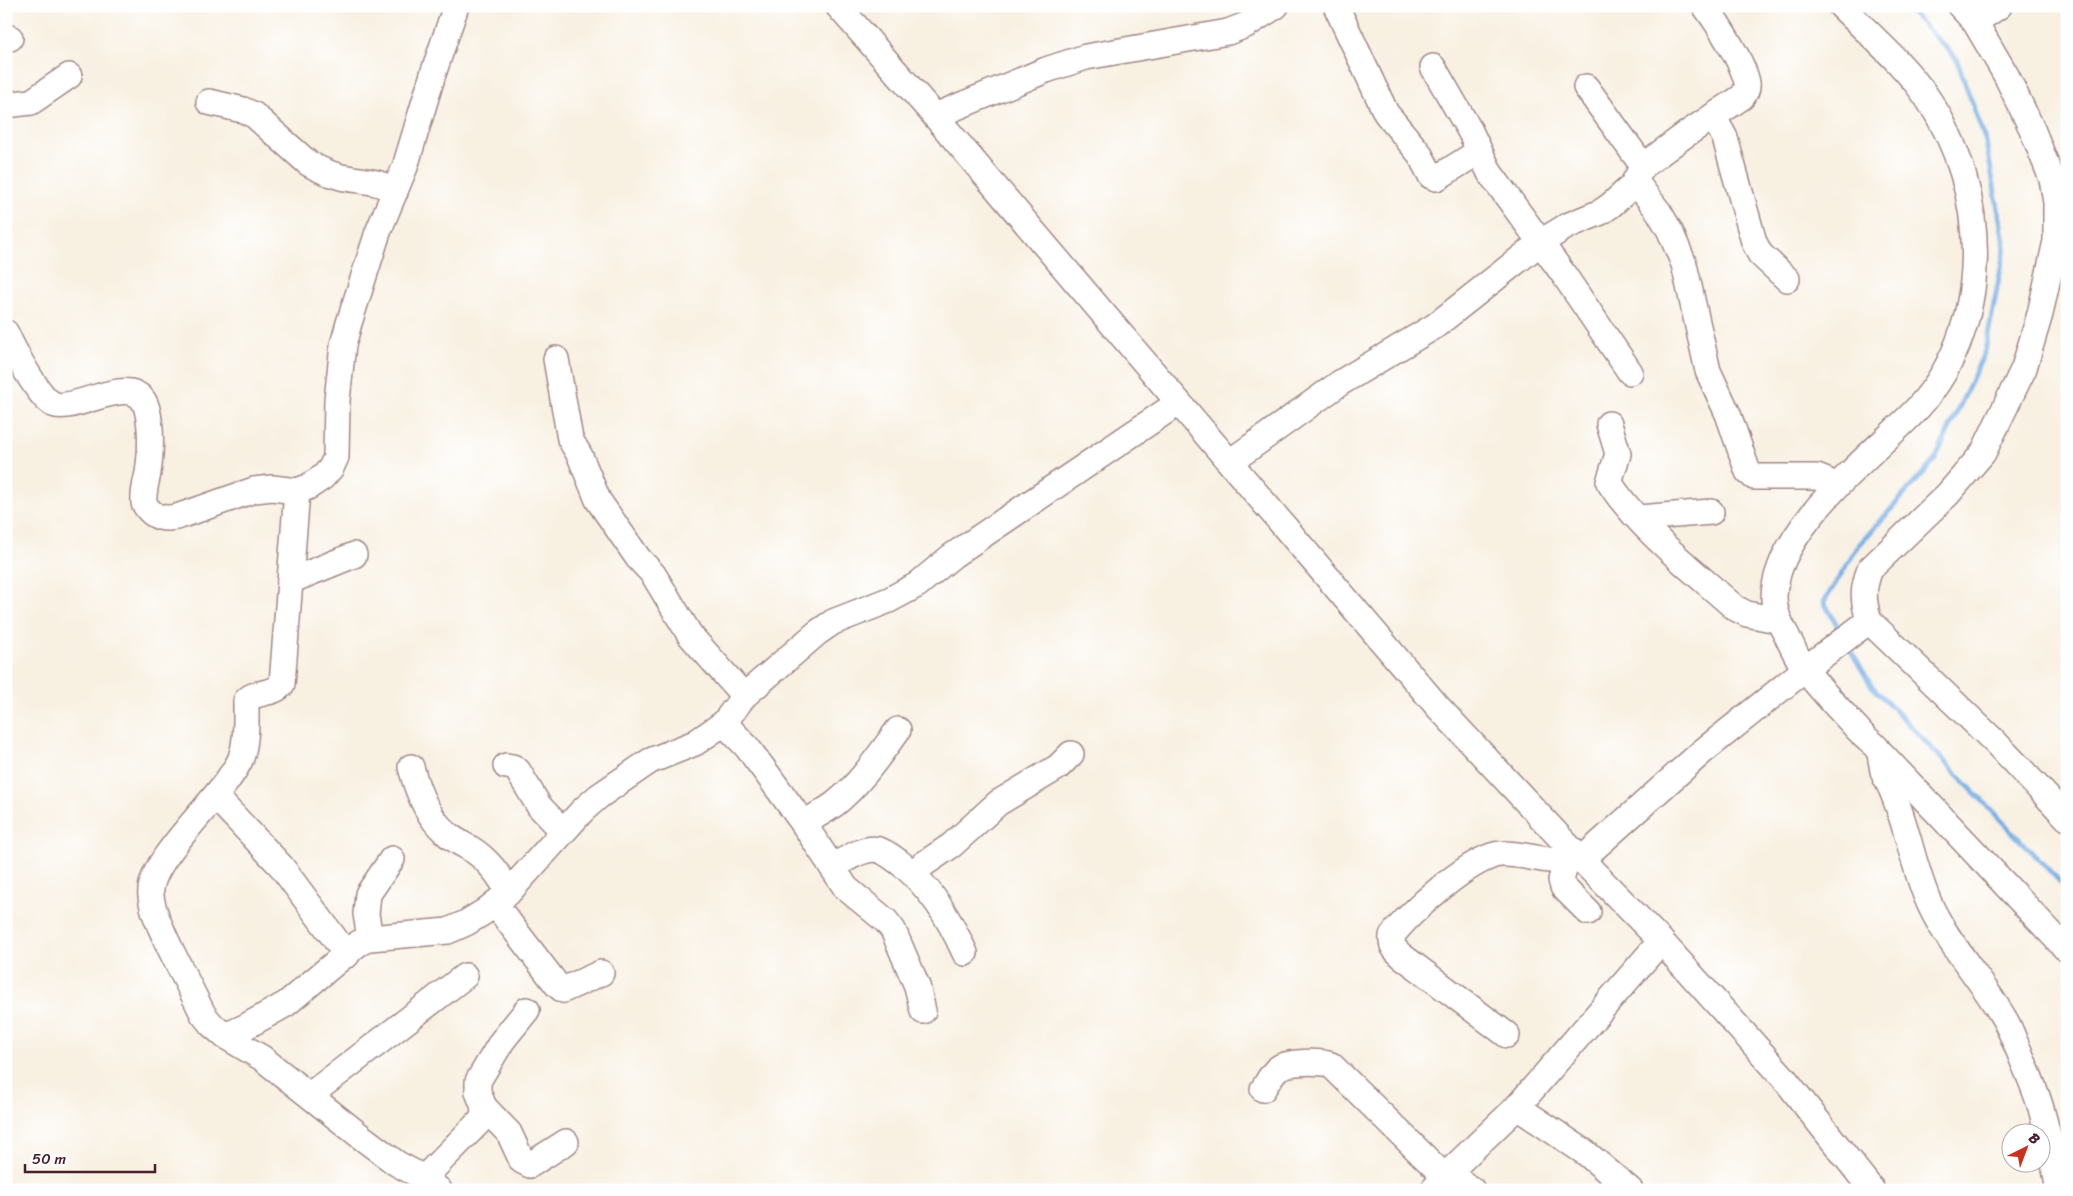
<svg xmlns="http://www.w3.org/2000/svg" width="2073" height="1196" font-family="Sriracha,sans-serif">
<rect width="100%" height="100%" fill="#fff"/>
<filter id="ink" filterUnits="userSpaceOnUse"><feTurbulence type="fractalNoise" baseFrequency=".02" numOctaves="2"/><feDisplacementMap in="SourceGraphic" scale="10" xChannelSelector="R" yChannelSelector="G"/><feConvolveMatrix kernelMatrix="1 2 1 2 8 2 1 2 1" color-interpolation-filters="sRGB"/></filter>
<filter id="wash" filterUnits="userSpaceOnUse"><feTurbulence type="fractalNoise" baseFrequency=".0096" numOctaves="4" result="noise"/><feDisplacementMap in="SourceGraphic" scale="20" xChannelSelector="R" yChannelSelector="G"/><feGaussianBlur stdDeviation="1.12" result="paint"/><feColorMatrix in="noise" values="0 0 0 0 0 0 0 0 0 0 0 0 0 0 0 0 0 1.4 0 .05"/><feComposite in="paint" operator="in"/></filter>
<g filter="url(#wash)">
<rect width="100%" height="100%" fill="#f8f0e1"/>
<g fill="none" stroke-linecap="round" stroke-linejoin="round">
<g stroke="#74ade4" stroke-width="5">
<path d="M 1842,634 L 1824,602 L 1859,545 L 1935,460 L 1985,351 L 2005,247 L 1986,142 L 1956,58 L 1905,6"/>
<path d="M 1848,646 L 1871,685 L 2067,889"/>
</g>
</g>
</g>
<g filter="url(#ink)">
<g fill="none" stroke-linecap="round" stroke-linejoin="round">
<defs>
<g id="minor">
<path d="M 838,6 L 935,116 L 1438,707 L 1567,845 L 1661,941 L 1784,1078 L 1872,1190"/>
<path d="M 1336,6 L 1386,113 L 1419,153 L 1431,176 L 1436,178 L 1440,176 L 1478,152"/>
<path d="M 1841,6 C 1870,35 1903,63 1926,96 C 1991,190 1995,332 1911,415 C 1868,458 1774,532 1774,598 C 1774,612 1780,624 1787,636 C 1793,648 1799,662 1807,672 C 1824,694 1844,714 1862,734 C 1866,739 1873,743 1877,748 C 1882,755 1881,766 1884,774 C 1887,781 1891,787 1893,793 C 1907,827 1913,864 1927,898 C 1944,940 1982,979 2005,1020 C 2011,1030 2014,1041 2019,1051 C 2027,1072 2038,1094 2043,1116 C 2050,1140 2054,1165 2059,1190"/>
<path d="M 1960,6 L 1975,22 L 2006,75 L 2032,129 L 2052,179 L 2056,202 L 2056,241 L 2040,314 L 2024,368 L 1983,453 L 1948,494 L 1870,569 C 1862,590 1863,600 1869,621 L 1996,743 L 2067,818"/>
<path d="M 1975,22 L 1999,6"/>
<path d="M 6,39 L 10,38"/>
<path d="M 1433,67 L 1470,131 L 1490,173 L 1562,272 L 1630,372"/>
<path d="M 1586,87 L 1643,166"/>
<path d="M 209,102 L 243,110 L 254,115 L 308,163 C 318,169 330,174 341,177 C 358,181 381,180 395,192"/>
<path d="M 6,103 L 14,104 L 31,102 L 69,76"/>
<path d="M 935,116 L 1046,70 L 1086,57 L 1228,32 L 1246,25 L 1276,6"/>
<path d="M 1713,116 L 1725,138 L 1754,242 L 1760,254 L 1787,279"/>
<path d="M 1635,181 L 1659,212 L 1670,231 L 1684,264 L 1708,371 L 1728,414 L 1748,472 L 1754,477 L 1817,477 L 1836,485"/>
<path d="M 6,333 C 13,349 37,394 51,403 C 72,417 136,366 147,409 C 152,429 151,452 148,473 C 146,483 143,492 144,503 C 151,516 161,520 177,517 L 254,490 L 272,488 L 297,491 L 308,487 L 323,477 L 331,468 L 336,457 L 337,400 L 343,345 L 349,323 L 378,232 L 405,167 L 433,74 L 456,6"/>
<path d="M 556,359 L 570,439 L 580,456 L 598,500 L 638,558 L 653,574 L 690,635 L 744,696"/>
<path d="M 1609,424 L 1618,454 L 1609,482 C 1638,528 1695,572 1735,608 L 1747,614 L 1777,620"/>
<path d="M 1230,462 L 1340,383 L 1435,326 L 1541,242 L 1567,226 L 1601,212 L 1611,205 L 1632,186 L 1643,166 L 1685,135 L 1742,97 C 1745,93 1748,89 1747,83 C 1744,64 1717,22 1705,6"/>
<path d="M 297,491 L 282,684 C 273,696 255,690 246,701 C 246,719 247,740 241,758 C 225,796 146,860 151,896 C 153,914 162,930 169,946 C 180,969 192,991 203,1014 L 212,1025 L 225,1036 L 262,1058 L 364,1139 L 396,1163 L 424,1178 L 439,1190"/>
<path d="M 1639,518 L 1711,512"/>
<path d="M 290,581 L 354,555"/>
<path d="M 724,723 L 747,747 L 768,775 L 803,823 L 846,888 L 886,921 L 893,930 L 917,986 L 923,1011"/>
<path d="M 1882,754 L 2067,950"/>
<path d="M 506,766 L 513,767 L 518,771 L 539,806 L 563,831"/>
<path d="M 411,767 C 417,790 427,816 445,832 C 452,839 462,844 471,849 C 486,858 502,877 508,893"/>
<path d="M 216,797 L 281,866 L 347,955"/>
<path d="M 803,823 C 814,817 826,811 836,803 C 861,783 879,755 898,730"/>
<path d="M 1567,860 L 1561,880 L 1563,887 L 1588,912"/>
<path d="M 1581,860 L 1702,752 L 1813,663 L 1869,621"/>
<path d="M 832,867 C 845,860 864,846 879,850 C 886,852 893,858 899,862 C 930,886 949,918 965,953"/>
<path d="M 912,872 L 952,845 L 998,803 L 1058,767 L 1071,754"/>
<path d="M 495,904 L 557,985 L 563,990 L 601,973"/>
<path d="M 370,938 L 366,914 L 368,894 L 392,859"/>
<path d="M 1507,1035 L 1402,956 C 1395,950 1391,946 1392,936 C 1408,913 1474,855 1501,854 C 1521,853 1542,861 1562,861 L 1567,860 L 1567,845"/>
<path d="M 225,1036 L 245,1027 L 286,1004 L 359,943 L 370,938 L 448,931 L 466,923 L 484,912 L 508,893 L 583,810 L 599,796 L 650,761 L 695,743 L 724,723 L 744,696 L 817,633 L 833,622 L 889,600 L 917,585 L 952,556 L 1178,403"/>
<path d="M 1263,1089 C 1267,1083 1271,1075 1277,1069 C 1286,1061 1320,1061 1331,1065 L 1444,1176"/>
<path d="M 310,1095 L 465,976"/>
<path d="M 484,1107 L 509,1133 L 522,1161 L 530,1165 L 566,1142"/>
<path d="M 1517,1107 L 1586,1153 L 1630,1190"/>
<path d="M 1448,1173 L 1472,1190"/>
<path d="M 424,1178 L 483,1118 L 484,1107 L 478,1092 L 478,1081 L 502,1041 L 527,1010"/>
<path d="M 1433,1190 L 1448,1173 L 1517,1107 L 1661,941"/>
</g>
</defs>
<use href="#minor" stroke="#a18886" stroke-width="28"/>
<use href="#minor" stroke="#fff" stroke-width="25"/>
</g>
</g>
<rect width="2073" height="1196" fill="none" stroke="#fff" stroke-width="25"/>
<g transform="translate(2026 1148) rotate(42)"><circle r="24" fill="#ffffff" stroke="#b7a5aa"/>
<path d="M0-4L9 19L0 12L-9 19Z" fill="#c8321e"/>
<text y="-8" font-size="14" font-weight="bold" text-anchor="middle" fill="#4a1f2b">B</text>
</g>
<path d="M25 1164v8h130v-8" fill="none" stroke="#4a1f2b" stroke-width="2.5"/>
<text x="32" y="1164" font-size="15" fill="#4a1f2b" stroke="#ffffff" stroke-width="4" paint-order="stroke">50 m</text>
</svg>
